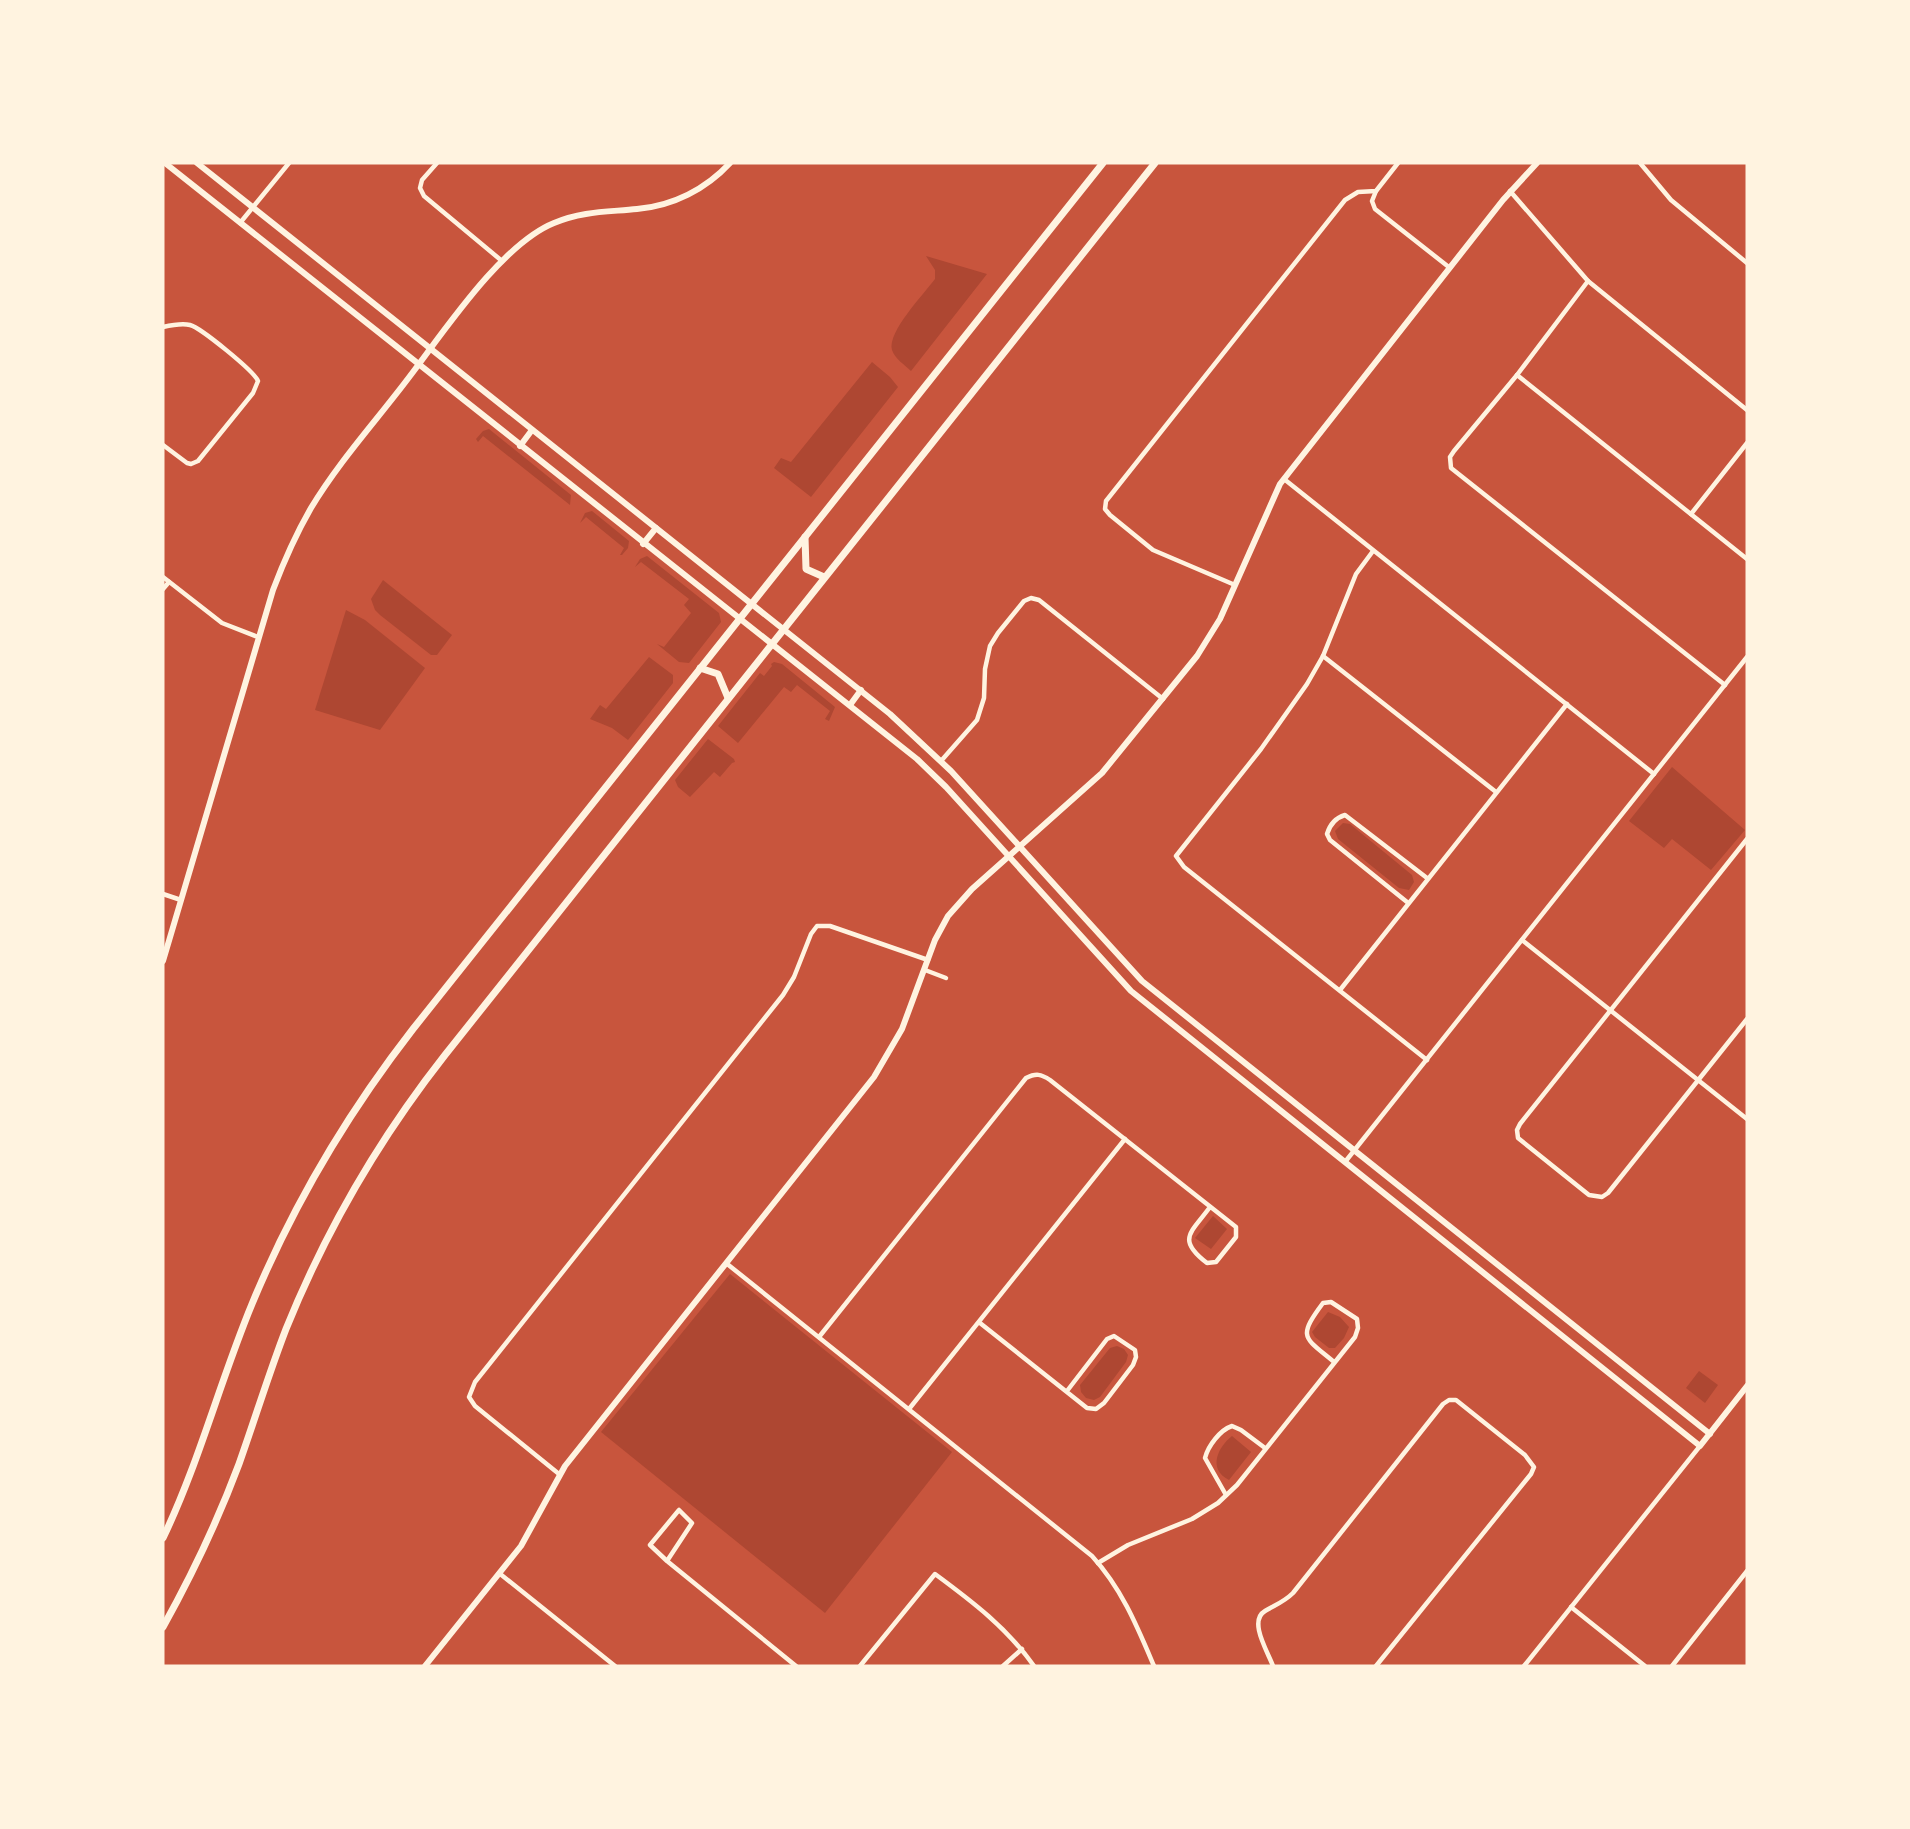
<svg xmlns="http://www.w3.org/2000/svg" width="1910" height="1829" font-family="Poppins,sans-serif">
<rect width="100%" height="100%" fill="#c8553d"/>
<g fill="#ae4732">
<path d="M 926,256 L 987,274 L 911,371 C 905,365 895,359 892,350 C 887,332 924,294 935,279 L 935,270 Z"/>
<path d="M 872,362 L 890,377 L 898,387 L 811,497 L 774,468 L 781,458 L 791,462 Z"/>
<path d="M 489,429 L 571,495 L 570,505 L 483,436 L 478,442 L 476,439 L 483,431 Z"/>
<path d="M 592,511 L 629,541 L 628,548 L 622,555 L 620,555 L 624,548 L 586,517 L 580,523 L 585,513 Z"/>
<path d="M 647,556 L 719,613 L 721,622 L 689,663 L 679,662 L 657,644 L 664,647 L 691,613 L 684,605 L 689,599 L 641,562 L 635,567 L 640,559 Z"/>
<path d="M 383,580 L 452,635 L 437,655 L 431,655 L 380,615 L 375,610 L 371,599 Z"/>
<path d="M 346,610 L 365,620 L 425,668 L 380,730 L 315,710 Z"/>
<path d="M 649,657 L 673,675 L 673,683 L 628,740 L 612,728 L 590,719 L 600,705 L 606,709 Z"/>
<path d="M 774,662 L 782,664 L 835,707 L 829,721 L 825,719 L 830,711 L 797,685 L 791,692 L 784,687 L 738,743 L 718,726 L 760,673 L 764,676 L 772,666 L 771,664 Z"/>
<path d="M 708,739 L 734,759 L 735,762 L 732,763 L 720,777 L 714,772 L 690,797 L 678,787 L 675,780 Z"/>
<path d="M 1672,767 L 1745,830 L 1711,870 L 1672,839 L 1664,848 L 1629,821 Z"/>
<path d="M 1343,823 L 1350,824 L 1412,875 L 1414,882 L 1409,890 L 1399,888 L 1338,839 L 1335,831 Z"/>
<path d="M 1213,1216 L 1227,1229 L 1211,1249 L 1195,1238 Z"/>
<path d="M 730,1274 L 952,1452 L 825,1613 L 601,1432 Z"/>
<path d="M 1328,1312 L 1340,1317 L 1349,1327 L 1344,1338 L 1335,1348 L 1329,1348 L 1315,1337 L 1312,1332 Z"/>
<path d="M 1117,1346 L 1124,1349 L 1128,1355 L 1126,1362 L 1100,1397 L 1094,1400 L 1086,1398 L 1081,1392 L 1080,1385 L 1110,1348 Z"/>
<path d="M 1699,1371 L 1718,1385 L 1705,1403 L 1686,1388 Z"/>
<path d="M 1232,1436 L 1251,1452 L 1229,1480 C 1207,1469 1218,1447 1232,1436 Z"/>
</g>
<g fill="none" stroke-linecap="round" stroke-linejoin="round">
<g stroke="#fff3e0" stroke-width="4.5">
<path d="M 437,163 L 422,180 L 420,188 L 424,196 L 502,261"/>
<path d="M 1640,163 L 1671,200 L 1747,263"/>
<path d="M 1376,191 L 1372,201 L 1375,209 L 1450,268"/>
<path d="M 1510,191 L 1588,281 L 1747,410"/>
<path d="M 240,223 L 289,163"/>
<path d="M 1588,281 L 1517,375 L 1454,451 L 1450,457 L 1451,468 L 1725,685"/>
<path d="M 163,327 C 172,325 181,323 190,325 C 201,328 254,371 258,381 L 253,393 L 198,461 L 191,464 L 187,463 L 163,445"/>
<path d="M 1517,375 L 1747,559"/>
<path d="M 1284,479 L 1654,774"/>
<path d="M 1691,514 L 1747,443"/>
<path d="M 1373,551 L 1356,574 L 1323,656 L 1307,684 L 1261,749 L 1176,856 L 1184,867 L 1427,1060"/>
<path d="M 163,577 L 222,623 L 258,637"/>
<path d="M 1235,585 L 1153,550 L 1110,515 L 1105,509 L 1106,501 L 1345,200 L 1358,192 L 1376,191 L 1398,163"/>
<path d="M 163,589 L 169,582"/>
<path d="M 1323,656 L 1496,792"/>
<path d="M 941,761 L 977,720 L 984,698 L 985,669 L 990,646 L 998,633 L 1024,601 L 1031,598 L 1039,600 L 1163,699"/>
<path d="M 1747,839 L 1520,1124 L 1517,1130 L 1518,1138 L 1589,1195 L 1602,1197 L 1608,1193 L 1747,1019"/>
<path d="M 163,894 L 181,900"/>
<path d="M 1407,902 L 1330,840 L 1327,834 C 1330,824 1335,818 1345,815 L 1427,878"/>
<path d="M 1522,940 L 1747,1119"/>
<path d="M 925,970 L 946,978"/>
<path d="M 1340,990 L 1567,704"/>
<path d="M 1345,1162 L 1747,657"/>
<path d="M 726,1263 L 1092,1556 C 1122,1589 1137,1626 1154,1666"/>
<path d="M 980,1323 L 1087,1408 L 1096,1409 L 1104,1403 L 1133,1365 L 1136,1357 L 1135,1350 L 1114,1336 L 1107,1339 L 1067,1391"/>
<path d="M 819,1337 L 1026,1078 C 1036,1073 1041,1074 1050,1080 L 1236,1227 L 1236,1237 L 1216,1262 L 1207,1263 C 1176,1239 1191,1233 1210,1207"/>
<path d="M 909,1409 L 1125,1139"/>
<path d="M 559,1474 L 475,1406 L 469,1397 L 475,1382 L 783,995 L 794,977 L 811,934 L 817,926 L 830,926 L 928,960"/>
<path d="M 1226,1495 L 1205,1458 C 1208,1446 1220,1430 1232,1426 L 1241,1430 L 1265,1448"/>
<path d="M 667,1561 L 692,1523 L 679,1510 L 650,1545 L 667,1561 L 796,1666"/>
<path d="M 1098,1563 L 1128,1545 L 1192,1519 L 1218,1503 L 1237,1485 L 1355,1337 L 1358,1328 L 1357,1319 L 1331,1302 L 1323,1303 C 1297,1338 1304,1337 1334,1362"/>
<path d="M 499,1573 L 615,1666"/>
<path d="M 1571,1607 L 1645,1666"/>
<path d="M 860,1666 L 935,1574 C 973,1602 1007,1628 1034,1666"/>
<path d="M 1003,1666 L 1022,1649"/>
<path d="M 1273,1666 C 1268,1652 1248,1621 1265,1611 C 1275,1605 1284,1602 1293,1593 L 1443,1404 L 1449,1400 L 1456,1400 L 1525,1455 L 1534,1467 L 1531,1474 L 1376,1666"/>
<path d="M 1524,1666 L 1700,1446"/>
<path d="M 1672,1666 L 1747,1571"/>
</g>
<g stroke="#fff3e0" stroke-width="6">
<path d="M 165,163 L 917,759 L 946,787 L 1131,991 L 1700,1446 L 1747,1386"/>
<path d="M 197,163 L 890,714 L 951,771 L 1142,981 L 1710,1434"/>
<path d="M 520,446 L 532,430"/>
<path d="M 643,544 L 656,528"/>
<path d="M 850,705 L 861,690"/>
<path d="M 163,961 L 273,590 C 284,561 296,534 311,508 C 340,460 377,420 410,376 C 445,330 502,244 554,223 C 582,211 608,212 637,209 C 673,206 706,189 730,163"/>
<path d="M 425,1666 L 521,1546 L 565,1466 L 874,1077 L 902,1029 L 935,940 L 948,916 L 972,889 L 1102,773 L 1197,656 L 1220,619 L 1280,484 L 1503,200 L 1537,163"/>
</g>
<g stroke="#fff3e0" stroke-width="7">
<path d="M 805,537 L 806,569 L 824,577"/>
<path d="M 700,668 L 718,674 L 728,698"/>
<path d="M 163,1538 C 199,1463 220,1381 252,1304 C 293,1205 347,1114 413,1029 L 1103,163"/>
<path d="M 163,1627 C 192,1575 218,1520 239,1464 C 255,1419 269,1373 286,1329 C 326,1230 379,1139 445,1055 L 1155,163"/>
</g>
</g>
<rect width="1910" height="1829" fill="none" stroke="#fff3e0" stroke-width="329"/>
</svg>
